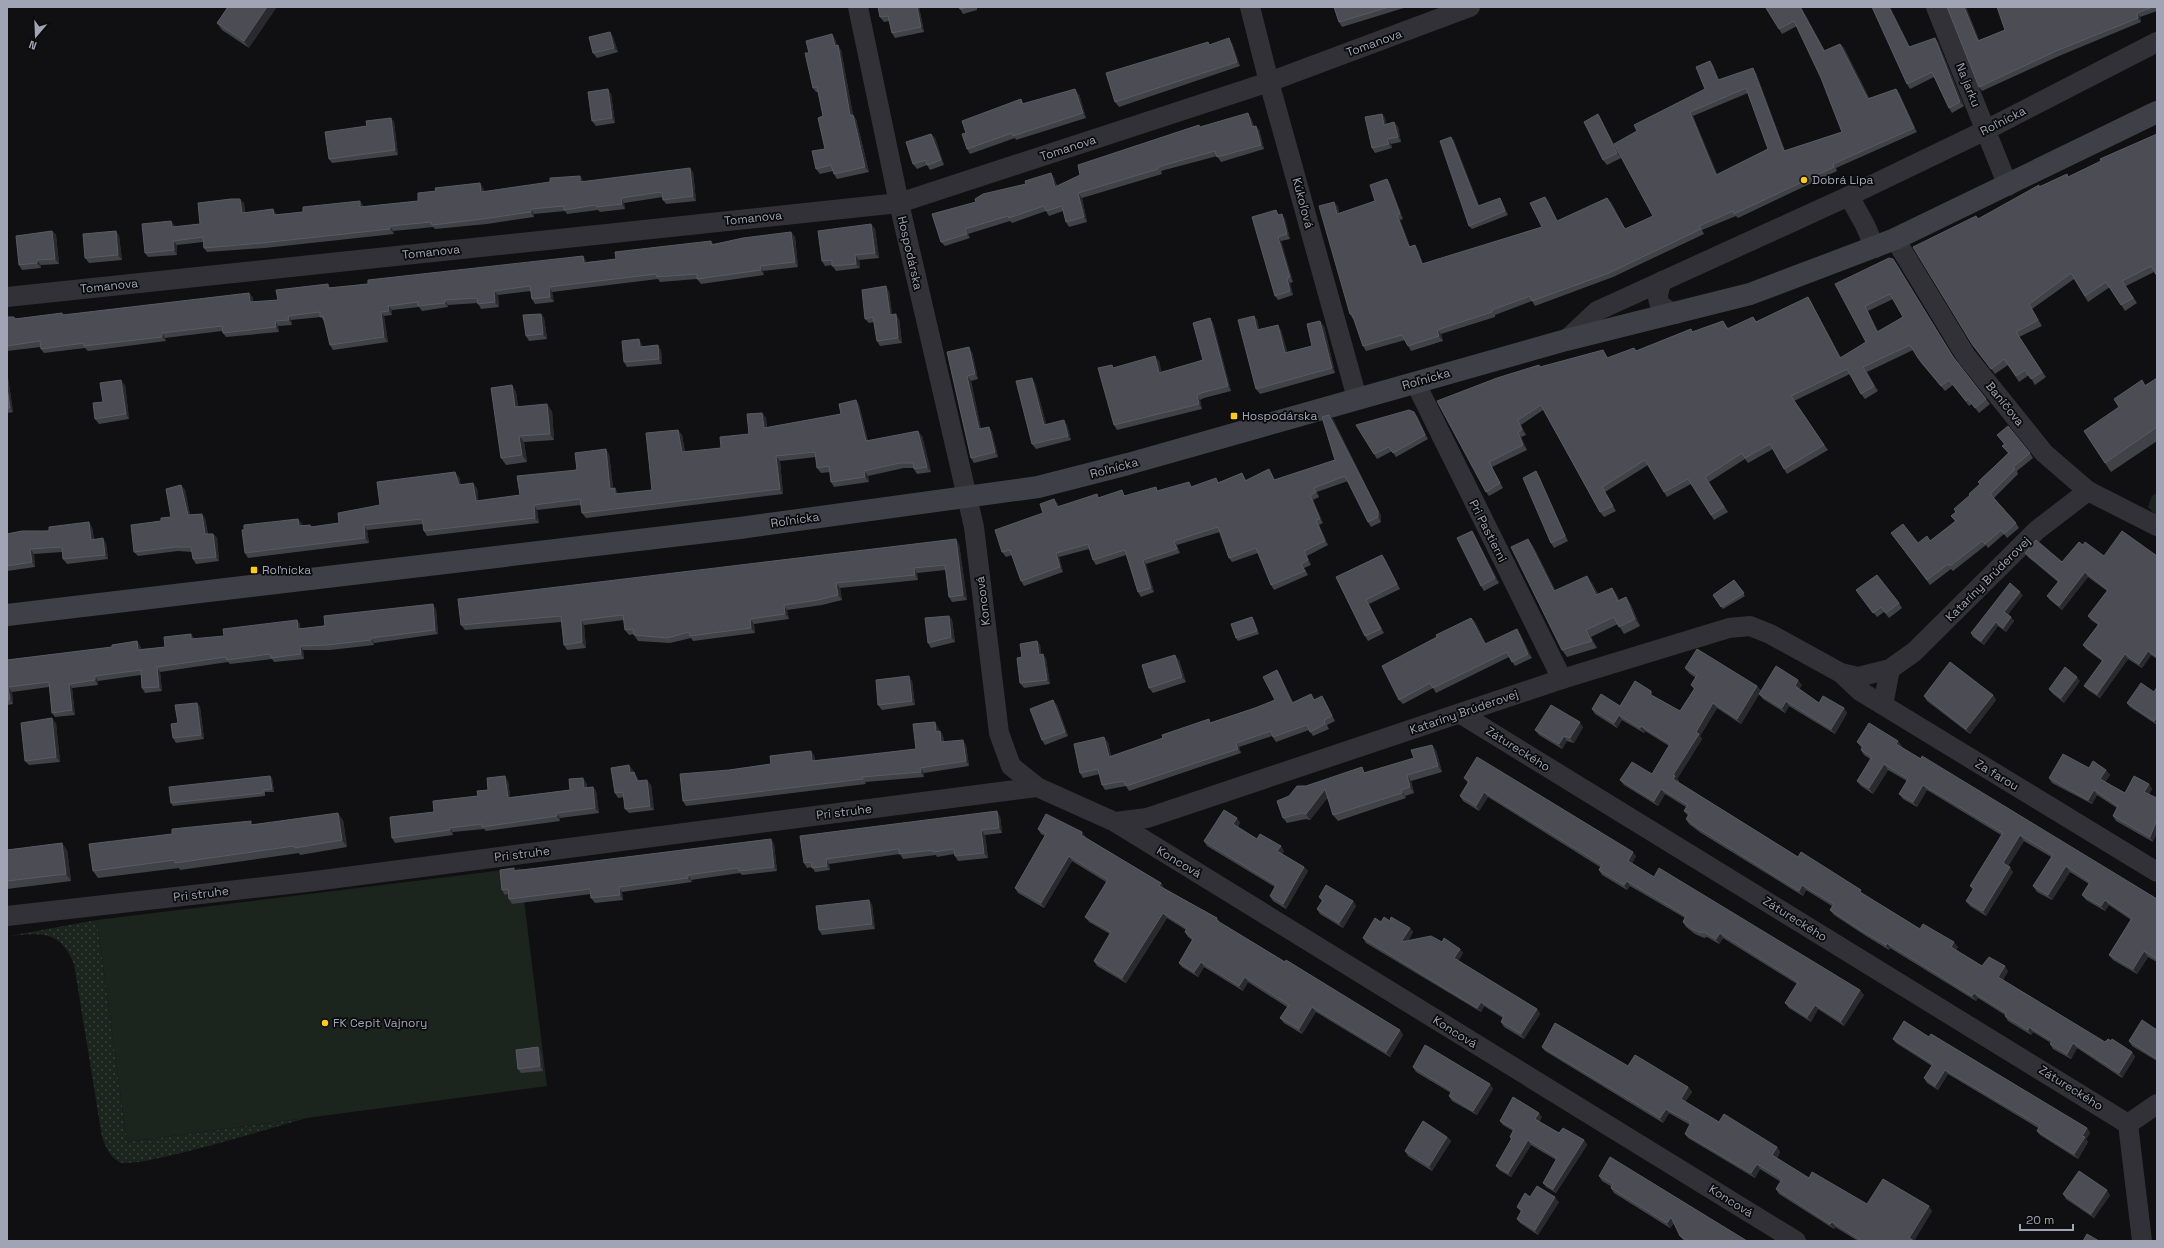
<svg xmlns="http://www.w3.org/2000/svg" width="2164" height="1248" font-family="'Space Grotesk',sans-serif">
<defs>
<pattern id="grass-dots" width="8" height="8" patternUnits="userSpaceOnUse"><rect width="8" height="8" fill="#1c241e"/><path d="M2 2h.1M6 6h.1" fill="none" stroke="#3a413c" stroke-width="1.8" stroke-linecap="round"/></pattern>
</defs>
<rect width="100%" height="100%" fill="#101012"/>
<path fill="url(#grass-dots)" d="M 97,920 L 127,1142 L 307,1118 C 281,1125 135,1170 119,1162 C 109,1156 106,1147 102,1137 L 74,964 C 60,930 42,933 9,936 Z"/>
<g fill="#1c241e">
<path d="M 2157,493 L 2157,516 L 2148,507 L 2152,496 Z"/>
<path d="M 520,868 L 547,1086 L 127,1142 L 97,920 Z"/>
</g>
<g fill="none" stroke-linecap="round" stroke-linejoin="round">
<g stroke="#313137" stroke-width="20">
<path d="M 858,7 L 899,203 L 974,527 L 999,733 L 1011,766 L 1037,787 L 1115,822 L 1147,818 L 1562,679 L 1729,628 L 1750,626 L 1770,634 L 1841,673 L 1858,677 L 1890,669 L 1914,652 L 2037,530 L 2088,491"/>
<path d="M 1250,7 L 1269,82 L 1357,398"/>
<path d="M 1936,7 L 2008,186"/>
<path d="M 1849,196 L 1865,225 L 1875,248"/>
<path d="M 1895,239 L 1966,356 L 2044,453 L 2088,491 L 2157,526"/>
<path d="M 1662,281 C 1655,301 1656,305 1676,314"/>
<path d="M 7,297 L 899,203 L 1269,82 L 1470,7"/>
<path d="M 1566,340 L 1597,311 L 1849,196 L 1986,130 L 2157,42"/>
<path d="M 1415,382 L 1562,679"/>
<path d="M 1841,673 L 1860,691 L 2157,872"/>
<path d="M 1883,705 L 1890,669"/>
<path d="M 1461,714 L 2128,1124 L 2157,1104"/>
<path d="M 1115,822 L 1796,1241"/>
<path d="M 7,916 L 307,882 L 1037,787"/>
<path d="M 2128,1124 L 2142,1241"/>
</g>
<path stroke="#3f4047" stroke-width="22" d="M 7,615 L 740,528 L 1038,487 L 1128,464 L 1566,340 L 1750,294 L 1895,239 L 2157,112"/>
</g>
<g fill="#414148" fill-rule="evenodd">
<path d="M 228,7 L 249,48 L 222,30 L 217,23 Z"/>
<path d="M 878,7 L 919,7 L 924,32 L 895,38 L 892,33 L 889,21 L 884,22 L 880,17 Z"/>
<path d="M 959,7 L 977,7 L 977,10 L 963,14 L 960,9 Z"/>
<path d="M 1334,7 L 1407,7 L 1342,27 L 1339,22 Z"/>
<path d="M 1801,7 L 1825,51 L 1840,44 L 1844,48 L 1869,98 L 1896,89 L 1899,93 L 1917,132 L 1836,168 L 1837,171 L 1738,218 L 1736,216 L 1702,230 L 1704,234 L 1613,277 L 1535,306 L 1532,301 L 1495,315 L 1495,317 L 1441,334 L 1443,341 L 1411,351 L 1405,340 L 1366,351 L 1363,346 L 1354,319 L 1353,319 L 1350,314 L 1334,202 L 1338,207 L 1339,214 L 1375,201 L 1387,179 L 1390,184 L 1403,219 L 1400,220 L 1410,246 L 1418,250 L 1423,264 L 1542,227 L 1548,201 L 1557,221 L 1611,202 L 1625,229 L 1653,216 L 1637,131 L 1705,89 L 1710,61 L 1713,65 L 1719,80 L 1756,73 L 1785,151 L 1842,132 L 1821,78 L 1797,26 L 1782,34 L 1779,29 ZM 1748,93 L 1768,149 L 1717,175 L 1693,116 Z"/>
<path d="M 1947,7 L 1966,7 L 1979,40 L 2005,30 L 1997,7 L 2157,7 L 2157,11 L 2140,17 L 2141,22 L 2059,56 L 1982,91 L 1979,87 Z"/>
<path d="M 610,32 L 613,37 L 618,52 L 597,58 L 593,53 Z"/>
<path d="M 832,34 L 835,39 L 837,46 L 841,50 L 853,115 L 856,119 L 869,172 L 837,179 L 834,174 L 833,171 L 820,174 L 816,169 L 825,149 L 823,116 L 818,92 L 816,92 L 813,88 L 809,53 Z"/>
<path d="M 1208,42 L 1210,45 L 1232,43 L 1240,66 L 1119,107 L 1115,102 Z"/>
<path d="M 1938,42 L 1964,106 L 1952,113 L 1949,108 L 1934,77 L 1910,89 L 1907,84 L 1910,47 Z"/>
<path d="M 611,94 L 615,123 L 596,126 L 592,121 Z"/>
<path d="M 1079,94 L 1086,118 L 1016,140 L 1015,138 L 970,154 L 967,149 L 966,133 L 1021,99 L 1024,104 Z"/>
<path d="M 1382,114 L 1385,118 L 1386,124 L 1394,122 L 1398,127 L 1401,142 L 1391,144 L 1392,148 L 1375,153 L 1372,148 Z"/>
<path d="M 391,118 L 394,122 L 398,155 L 332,163 L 329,159 L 367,126 Z"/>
<path d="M 1251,118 L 1254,126 L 1259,130 L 1264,149 L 1221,162 L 1217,156 L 1161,171 L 1162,174 L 1082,198 L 1087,222 L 1069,227 L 1066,222 L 1063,211 L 1049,216 L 1046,211 L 1012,223 L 1010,221 L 968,234 L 970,238 L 945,246 L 941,242 L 976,202 L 1026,184 L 1051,173 L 1054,178 L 1057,186 L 1201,127 Z"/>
<path d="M 1601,119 L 1621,158 L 1607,165 L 1603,160 Z"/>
<path d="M 931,134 L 935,138 L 944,165 L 930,170 L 927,165 L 917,169 L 913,164 Z"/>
<path d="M 1451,137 L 1454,141 L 1479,206 L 1502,202 L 1508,215 L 1472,229 L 1469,226 Z"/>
<path d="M 2101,161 L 2154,272 L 2126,286 L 2137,303 L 2125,311 L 2110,287 L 2088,302 L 2074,279 L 2032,309 L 2042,326 L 2019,337 L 2046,377 L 2035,385 L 2029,375 L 2019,382 L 2008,365 L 1995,374 L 1972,344 L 1978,219 L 2040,186 L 2069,177 Z"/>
<path d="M 693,172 L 696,201 L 666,204 L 663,200 L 663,197 L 624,203 L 625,209 L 600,212 L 598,210 L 567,214 L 565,211 L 534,214 L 534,217 L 487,224 L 435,229 L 433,227 L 414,229 L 393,231 L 394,234 L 265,248 L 207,252 L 204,248 L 203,242 L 177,245 L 177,255 L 148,257 L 145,253 L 171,221 L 175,227 L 200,224 L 244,203 L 245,213 L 273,209 L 276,214 L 277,215 L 363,205 L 363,207 L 418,201 L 436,191 L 480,183 L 483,188 L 484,192 L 583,180 L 583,182 Z"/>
<path d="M 1279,215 L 1285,219 L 1290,239 L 1281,241 L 1293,282 L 1290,283 L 1293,295 L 1278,300 L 1275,296 Z"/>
<path d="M 871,224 L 875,229 L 879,258 L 859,260 L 860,268 L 836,271 L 832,265 L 825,266 L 822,261 Z"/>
<path d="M 52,231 L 56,235 L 59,264 L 41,265 L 41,268 L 22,270 L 19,265 Z"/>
<path d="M 116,231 L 119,236 L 122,260 L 89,263 L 85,258 Z"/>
<path d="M 791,232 L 795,237 L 798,267 L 763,271 L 764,275 L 701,284 L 697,279 L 660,282 L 658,279 L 552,292 L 554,302 L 535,304 L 532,299 L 531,291 L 498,295 L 499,307 L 481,309 L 478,303 L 448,305 L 448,307 L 422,311 L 419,307 L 392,310 L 392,315 L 384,316 L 388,342 L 333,350 L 330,345 L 325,321 L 324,321 L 321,317 L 291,320 L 292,325 L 278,326 L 279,332 L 226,337 L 223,333 L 222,331 L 165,338 L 166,341 L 88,351 L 85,348 L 44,353 L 41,349 L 41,347 L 7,351 L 7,317 L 16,319 L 64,315 L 249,293 L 253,298 L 253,302 L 278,300 L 328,284 L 330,288 L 368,284 L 583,256 L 586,261 L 586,262 L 616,259 L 711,241 L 713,244 Z"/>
<path d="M 1893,259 L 1955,359 L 1990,404 L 1979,413 L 1972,404 L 1969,406 L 1953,385 L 1945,391 L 1921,363 L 1913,350 L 1867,372 L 1878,391 L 1865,399 L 1861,394 L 1850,374 L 1794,401 L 1828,450 L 1787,474 L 1784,469 L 1773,449 L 1748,463 L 1745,459 L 1709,482 L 1728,512 L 1714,520 L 1691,484 L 1667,497 L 1648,465 L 1605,492 L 1616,511 L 1604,517 L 1600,512 L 1543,410 L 1521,425 L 1526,435 L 1521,437 L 1527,450 L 1492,467 L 1503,488 L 1489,496 L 1486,492 L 1437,401 L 1539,365 L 1540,367 L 1603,350 L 1608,358 L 1636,351 L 1691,329 L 1693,332 L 1723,321 L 1728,328 L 1757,321 L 1808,297 L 1811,302 L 1841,358 L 1866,342 L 1835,284 ZM 1893,299 L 1903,317 L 1878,332 L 1868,311 Z"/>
<path d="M 889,291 L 892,315 L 899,319 L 902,343 L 880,346 L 877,341 L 874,322 L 869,323 L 865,319 Z"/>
<path d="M 541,314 L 544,318 L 547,339 L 529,341 L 526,336 Z"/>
<path d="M 1254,316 L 1257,320 L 1259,330 L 1281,330 L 1287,352 L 1312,346 L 1324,326 L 1335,373 L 1260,394 L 1256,389 Z"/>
<path d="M 1210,318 L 1213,323 L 1231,391 L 1204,398 L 1200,400 L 1202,409 L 1117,430 L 1114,425 L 1114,368 L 1159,361 L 1161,372 L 1203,360 Z"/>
<path d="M 642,344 L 642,346 L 661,350 L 662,364 L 627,367 L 624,362 Z"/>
<path d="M 947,352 L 972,352 L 978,379 L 971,381 L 981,429 L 989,427 L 992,432 L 998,457 L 974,463 L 971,458 Z"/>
<path d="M 7,371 L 13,412 L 7,413 Z"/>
<path d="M 2157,378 L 2157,441 L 2111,472 L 2105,463 L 2142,380 L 2145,385 Z"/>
<path d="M 1035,383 L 1046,424 L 1067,425 L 1071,440 L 1036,449 L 1032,444 Z"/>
<path d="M 125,385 L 129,419 L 99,424 L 95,419 L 103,402 Z"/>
<path d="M 512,385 L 516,392 L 518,406 L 552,411 L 554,440 L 524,442 L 527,462 L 506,465 L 501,458 Z"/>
<path d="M 856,400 L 859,405 L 868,441 L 922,436 L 931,472 L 917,474 L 914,469 L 914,468 L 904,468 L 868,476 L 869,482 L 834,487 L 831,482 L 830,472 L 821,473 L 817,468 L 816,457 L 780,461 L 783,494 L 586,518 L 582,513 L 581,505 L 537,510 L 539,523 L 427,536 L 424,531 L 423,524 L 367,530 L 369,543 L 248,558 L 245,553 L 298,519 L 302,524 L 302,525 L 312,527 L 339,523 L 459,477 L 461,485 L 477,488 L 478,501 L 520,495 L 609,454 L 613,488 L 615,488 L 618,494 L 652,490 L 678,430 L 682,435 L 685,452 L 721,448 L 749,434 L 762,413 L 766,418 L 767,428 L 841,414 Z"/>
<path d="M 1417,416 L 1428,439 L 1396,457 L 1392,451 L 1377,459 L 1374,454 Z"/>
<path d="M 1333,419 L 1381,516 L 1381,522 L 1371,527 L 1368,522 L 1348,481 L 1317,492 L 1319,497 L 1313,500 L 1323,523 L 1319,525 L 1328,545 L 1307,556 L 1311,565 L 1304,568 L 1308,575 L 1274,590 L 1271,585 L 1258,553 L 1232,562 L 1229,558 L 1220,532 L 1177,545 L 1180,553 L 1146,564 L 1154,592 L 1141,597 L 1138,592 L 1126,555 L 1096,565 L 1093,560 L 1089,549 L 1059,557 L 1063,572 L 1024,586 L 1021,581 L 1012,555 L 1006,557 L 1002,552 L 1043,513 L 1054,499 L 1058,504 L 1059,507 L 1100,498 L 1125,495 L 1126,496 L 1159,490 L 1192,487 L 1219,482 L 1242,473 L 1246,480 L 1269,469 L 1272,474 L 1275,480 L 1335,460 Z"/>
<path d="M 1997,435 L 2030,453 L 2033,458 L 2017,471 L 2018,474 L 1994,498 L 2016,523 L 2019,528 L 2007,538 L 2004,534 L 1988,548 L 1986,545 L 1953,571 L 1951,569 L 1930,585 L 1891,533 L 1918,543 L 1930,541 L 1955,521 L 1951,516 L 1956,512 L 1980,484 L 1978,482 L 2008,453 L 2002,446 L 2004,444 Z"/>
<path d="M 1539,476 L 1568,541 L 1554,548 L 1551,543 Z"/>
<path d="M 181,485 L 185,490 L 190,515 L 205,518 L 208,534 L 213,534 L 217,538 L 219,561 L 196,564 L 193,559 L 192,552 L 178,551 L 138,556 L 134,552 L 161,521 L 171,517 Z"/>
<path d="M 92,527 L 94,539 L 106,543 L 108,559 L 67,564 L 63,559 L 62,552 L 34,554 L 35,567 L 7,571 L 7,534 Z"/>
<path d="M 1472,531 L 1475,536 L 1499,583 L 1484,591 L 1481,586 Z"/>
<path d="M 959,544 L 967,600 L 952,602 L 949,597 L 946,570 L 917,573 L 918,580 L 840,588 L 842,600 L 822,605 L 787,610 L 789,619 L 754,624 L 755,633 L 693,641 L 691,638 L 670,643 L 638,641 L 634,635 L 634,634 L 629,635 L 625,630 L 624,620 L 584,625 L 586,648 L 567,650 L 564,645 L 561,622 L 465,630 L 461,625 Z"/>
<path d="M 2083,545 L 2104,556 L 2157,556 L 2157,659 L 2151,655 L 2142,668 L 2128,659 L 2100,698 L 2088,690 L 2084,686 L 2102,661 L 2086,649 L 2083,645 L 2098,625 L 2091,620 L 2088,616 L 2107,591 L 2088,577 L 2062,610 L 2050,600 L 2047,596 L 2058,582 L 2028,557 L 2025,553 L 2062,562 Z"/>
<path d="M 1533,546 L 1555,590 L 1592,583 L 1598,594 L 1612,588 L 1617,595 L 1619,600 L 1626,597 L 1631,605 L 1640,626 L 1624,634 L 1618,624 L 1591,637 L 1597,648 L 1567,657 L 1562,650 Z"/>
<path d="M 1382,555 L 1385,559 L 1400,589 L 1369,604 L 1384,633 L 1368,641 L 1365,636 L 1336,577 Z"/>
<path d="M 1734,580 L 1745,596 L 1723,609 L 1713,595 Z"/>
<path d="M 1856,590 L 1899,603 L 1902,608 L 1889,618 L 1884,612 L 1877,617 Z"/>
<path d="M 2023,595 L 2008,614 L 2014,621 L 2006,632 L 1998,626 L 1984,645 L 1973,637 L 1971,633 Z"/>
<path d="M 436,609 L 438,634 L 374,643 L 374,645 L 330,650 L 303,650 L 304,659 L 274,662 L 272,659 L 230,664 L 228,662 L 160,672 L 162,691 L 145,693 L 142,688 L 141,675 L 98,681 L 98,685 L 72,688 L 75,715 L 55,717 L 52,713 L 49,687 L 12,692 L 13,704 L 7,705 L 7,660 L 112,647 L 137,641 L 140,646 L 141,649 L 165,647 L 194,638 L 194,639 L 224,636 L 297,620 L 300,624 L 300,629 Z"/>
<path d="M 949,616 L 952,620 L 955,642 L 931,648 L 928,643 Z"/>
<path d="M 1471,618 L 1475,622 L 1486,644 L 1520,634 L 1532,658 L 1515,666 L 1509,657 L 1436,693 L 1433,688 L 1403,704 L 1399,700 L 1437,637 Z"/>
<path d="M 1254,620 L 1259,634 L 1238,641 L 1236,638 Z"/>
<path d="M 1037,641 L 1040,645 L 1041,655 L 1043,654 L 1046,659 L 1050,684 L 1024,688 L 1020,683 L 1022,657 Z"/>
<path d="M 1179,660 L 1186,682 L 1153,693 L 1149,688 Z"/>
<path d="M 1685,668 L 1757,686 L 1761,691 L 1741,724 L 1717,708 L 1700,736 L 1702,739 L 1677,779 L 1679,781 L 1678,782 L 1798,857 L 1864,895 L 1920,929 L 1958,947 L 1956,950 L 1982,966 L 2008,971 L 2003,980 L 2105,1042 L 2132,1052 L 2135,1057 L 2122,1078 L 2077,1048 L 2071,1059 L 2053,1049 L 2050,1044 L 2051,1043 L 2033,1032 L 2031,1035 L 2008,1021 L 2005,1016 L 2005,1015 L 1978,998 L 1976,1001 L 1890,948 L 1889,950 L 1866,936 L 1834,915 L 1830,910 L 1832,906 L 1806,890 L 1803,896 L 1701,833 L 1689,824 L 1686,819 L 1688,816 L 1684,811 L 1686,807 L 1665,794 L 1658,806 L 1624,785 L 1620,780 L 1652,774 L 1669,746 L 1645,731 L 1644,733 L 1622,720 L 1617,728 L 1595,714 L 1592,709 L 1620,706 L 1654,696 L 1680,711 L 1694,689 L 1691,685 L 1696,678 L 1689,673 Z"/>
<path d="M 1280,675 L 1293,702 L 1314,699 L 1325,701 L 1335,721 L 1327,725 L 1329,729 L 1313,736 L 1309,730 L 1276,742 L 1272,736 L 1239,747 L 1241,753 L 1129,791 L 1126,786 L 1105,790 L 1102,785 L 1100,774 L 1083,778 L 1080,773 L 1108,742 L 1111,756 L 1255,708 L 1275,700 Z"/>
<path d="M 912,681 L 915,705 L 882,710 L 878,705 Z"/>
<path d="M 2080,681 L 2064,703 L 2052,693 L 2049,689 Z"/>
<path d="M 1802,685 L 1799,689 L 1819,703 L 1844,708 L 1847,713 L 1835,734 L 1789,706 L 1785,713 L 1763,699 L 1759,694 Z"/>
<path d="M 2157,687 L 2157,725 L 2130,707 L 2127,703 L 2154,692 Z"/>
<path d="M 1993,695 L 1996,700 L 1970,734 L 1927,701 L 1924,696 Z"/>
<path d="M 197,703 L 200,707 L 204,739 L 176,743 L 173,738 L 178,723 Z"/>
<path d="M 1057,705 L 1068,736 L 1045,745 L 1042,740 Z"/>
<path d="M 56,723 L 60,762 L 29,765 L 25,761 Z"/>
<path d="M 938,727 L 939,732 L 940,731 L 943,736 L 944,742 L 966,745 L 969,766 L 924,773 L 924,777 L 865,782 L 866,784 L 686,806 L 683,801 L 729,770 L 771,764 L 814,755 L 815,761 L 916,749 Z"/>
<path d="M 1583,727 L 1574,743 L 1567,741 L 1562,749 L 1539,735 L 1535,730 Z"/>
<path d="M 1857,742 L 1902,746 L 1901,747 L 1921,759 L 2157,899 L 2157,962 L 2148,957 L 2137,974 L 2113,960 L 2109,955 L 2131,920 L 2109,905 L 2105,911 L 2086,900 L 2082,895 L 2089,884 L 2070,872 L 2052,900 L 2037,892 L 2033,886 L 2051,857 L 2024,841 L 2008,866 L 2013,872 L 1986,916 L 1970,906 L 1966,901 L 1973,890 L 1970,886 L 2001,835 L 1927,790 L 1917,807 L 1903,799 L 1899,794 L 1907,781 L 1888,770 L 1873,794 L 1861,786 L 1857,781 L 1870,759 L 1864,755 L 1861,750 L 1862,748 L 1861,747 Z"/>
<path d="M 1436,750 L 1442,772 L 1411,781 L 1414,793 L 1405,796 L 1406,798 L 1338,821 L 1333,815 L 1328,797 L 1310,820 L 1306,819 L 1287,823 L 1283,818 L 1289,796 L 1306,786 L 1366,772 L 1414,758 Z"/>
<path d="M 633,770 L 633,772 L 637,777 L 639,781 L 651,785 L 654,810 L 629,813 L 625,809 L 624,797 L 618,798 L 615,793 Z"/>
<path d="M 2106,770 L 2110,775 L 2105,782 L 2125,793 L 2149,784 L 2152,789 L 2149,794 L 2153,842 L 2116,821 L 2113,816 L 2117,808 L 2097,795 L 2092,804 L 2052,783 L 2049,778 Z"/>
<path d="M 272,778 L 274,792 L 265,792 L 265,796 L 173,806 L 171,803 Z"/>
<path d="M 1464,778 L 1636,856 L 1632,863 L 1654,877 L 1864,995 L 1844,1026 L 1818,1009 L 1811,1022 L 1789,1008 L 1785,1003 L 1797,984 L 1723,938 L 1719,944 L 1707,937 L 1704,938 L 1695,934 L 1686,927 L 1683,922 L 1685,918 L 1630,886 L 1627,890 L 1602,875 L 1599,870 L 1600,867 L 1488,797 L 1479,811 L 1463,801 L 1460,796 L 1468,783 Z"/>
<path d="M 508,781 L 510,797 L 570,790 L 586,782 L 587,787 L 593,787 L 596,791 L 599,813 L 560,818 L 560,821 L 486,831 L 484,829 L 453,832 L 453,835 L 395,843 L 392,838 Z"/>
<path d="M 1000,816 L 1002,833 L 985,835 L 988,858 L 958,861 L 955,856 L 954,854 L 937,857 L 936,855 L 903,859 L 900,854 L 829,864 L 830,870 L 815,872 L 812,867 L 807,868 L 804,863 Z"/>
<path d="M 343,820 L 347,847 L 300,855 L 299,853 L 180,870 L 179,868 L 98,878 L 93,871 L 253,824 Z"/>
<path d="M 1240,822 L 1238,827 L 1257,839 L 1284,851 L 1282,854 L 1304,867 L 1308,871 L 1286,909 L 1273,901 L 1270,896 L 1275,887 L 1207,846 L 1204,841 Z"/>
<path d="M 1038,829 L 1082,832 L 1085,838 L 1161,883 L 1164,888 L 1217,918 L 1220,923 L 1285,962 L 1400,1030 L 1403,1035 L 1390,1057 L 1316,1012 L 1302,1034 L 1284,1023 L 1280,1018 L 1287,1007 L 1248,982 L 1243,991 L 1204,967 L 1198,977 L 1182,967 L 1179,963 L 1192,940 L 1188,937 L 1185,932 L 1186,930 L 1167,918 L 1126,983 L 1097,966 L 1094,961 L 1110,934 L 1089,922 L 1085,917 L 1106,882 L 1072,861 L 1044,908 L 1018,893 L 1015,888 L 1045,836 L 1041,834 Z"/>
<path d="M 774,844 L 777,871 L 742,875 L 740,873 L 691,880 L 692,882 L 622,892 L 623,900 L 595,903 L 591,898 L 591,894 L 512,904 L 509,899 L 508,894 L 505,895 L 502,890 L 516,870 Z"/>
<path d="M 7,850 L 67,850 L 71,881 L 7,889 Z"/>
<path d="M 1319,897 L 1353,901 L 1356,906 L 1343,928 L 1320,914 L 1317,909 L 1322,901 Z"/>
<path d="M 869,900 L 872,905 L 875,929 L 822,935 L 819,930 Z"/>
<path d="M 1381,922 L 1410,928 L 1413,932 L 1408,941 L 1442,942 L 1460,949 L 1463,953 L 1458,961 L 1537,1009 L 1540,1014 L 1524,1039 L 1504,1027 L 1501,1022 L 1503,1018 L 1484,1006 L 1481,1012 L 1366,943 L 1363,938 Z"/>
<path d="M 2157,1030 L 2157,1061 L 2132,1046 L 2129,1041 Z"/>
<path d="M 1929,1037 L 2087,1128 L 2090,1133 L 2086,1139 L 2088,1142 L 2078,1159 L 2040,1135 L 2037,1131 L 2038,1128 L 1948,1074 L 1938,1090 L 1927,1083 L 1924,1078 L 1932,1066 L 1896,1043 L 1893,1039 Z"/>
<path d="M 538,1047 L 541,1052 L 543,1071 L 521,1073 L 518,1069 Z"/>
<path d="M 1542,1047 L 1628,1066 L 1688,1087 L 1692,1092 L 1685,1102 L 1719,1122 L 1777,1147 L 1780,1152 L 1777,1158 L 1809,1178 L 1867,1204 L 1932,1211 L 1914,1241 L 1858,1241 L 1835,1227 L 1834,1229 L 1779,1194 L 1776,1189 L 1781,1182 L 1760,1169 L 1755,1178 L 1688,1138 L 1685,1134 L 1690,1125 L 1669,1113 L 1663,1123 L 1545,1051 Z"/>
<path d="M 1413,1067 L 1490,1084 L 1493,1089 L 1477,1115 L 1452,1101 L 1449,1096 L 1451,1093 L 1416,1072 Z"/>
<path d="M 1542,1117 L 1539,1122 L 1559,1133 L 1584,1140 L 1587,1145 L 1556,1193 L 1546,1187 L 1543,1183 L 1556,1160 L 1531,1145 L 1511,1177 L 1499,1170 L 1496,1166 L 1511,1139 L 1510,1137 L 1513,1131 L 1503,1125 L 1500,1121 Z"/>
<path d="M 1447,1137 L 1451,1141 L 1432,1171 L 1408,1156 L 1405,1151 Z"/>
<path d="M 1599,1176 L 1747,1241 L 1684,1241 L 1680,1236 L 1674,1223 L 1670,1228 L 1614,1193 L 1611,1188 L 1612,1187 L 1602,1181 Z"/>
<path d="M 2063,1194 L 2110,1195 L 2094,1218 L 2066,1199 Z"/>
<path d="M 1530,1197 L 1559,1202 L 1538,1235 L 1520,1223 L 1517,1219 L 1521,1212 L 1517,1207 Z"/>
</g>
<g fill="#29292e">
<path d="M 267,7 L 277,7 L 249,48 L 244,41 Z"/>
<path d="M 917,7 L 919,7 L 924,32 L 921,27 Z"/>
<path d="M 1800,7 L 1801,7 L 1827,56 L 1824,51 Z"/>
<path d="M 1889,7 L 1890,7 L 1912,51 L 1909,47 Z"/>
<path d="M 1964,7 L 1966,7 L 1981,45 L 1978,41 Z"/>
<path d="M 2137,13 L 2140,17 L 2141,22 L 2138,18 Z"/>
<path d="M 610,32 L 613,37 L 618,52 L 614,48 Z"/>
<path d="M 832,34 L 835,39 L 838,51 L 835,46 Z"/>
<path d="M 1229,38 L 1232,43 L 1240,66 L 1237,62 Z"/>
<path d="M 1935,38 L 1938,42 L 1964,106 L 1960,102 Z"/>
<path d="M 1840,44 L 1844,48 L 1872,103 L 1868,99 Z"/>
<path d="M 838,45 L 841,50 L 854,120 L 850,115 Z"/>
<path d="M 1710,61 L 1713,65 L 1721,85 L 1718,80 Z"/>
<path d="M 1753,68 L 1756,73 L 1787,156 L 1784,151 Z"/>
<path d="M 608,89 L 611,94 L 615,123 L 612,118 Z"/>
<path d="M 1075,89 L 1079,94 L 1086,118 L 1083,113 Z"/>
<path d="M 1896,89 L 1899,93 L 1917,132 L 1914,128 Z"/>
<path d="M 1690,112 L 1693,116 L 1720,180 L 1716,175 Z"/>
<path d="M 1248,113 L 1251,118 L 1255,131 L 1252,127 Z"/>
<path d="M 1382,114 L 1385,118 L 1388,130 L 1384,125 Z"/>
<path d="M 1598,114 L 1601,119 L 1621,158 L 1617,153 Z"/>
<path d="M 853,115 L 856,119 L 869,172 L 865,167 Z"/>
<path d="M 391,118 L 394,122 L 398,155 L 395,150 Z"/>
<path d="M 1394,122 L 1398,127 L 1401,142 L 1398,137 Z"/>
<path d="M 1256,126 L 1259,130 L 1264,149 L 1261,145 Z"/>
<path d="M 931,134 L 935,138 L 944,165 L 941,160 Z"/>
<path d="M 1451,137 L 1454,141 L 1481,210 L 1478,206 Z"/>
<path d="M 1387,139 L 1391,144 L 1392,148 L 1389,144 Z"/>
<path d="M 690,168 L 693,172 L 696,201 L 693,196 Z"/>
<path d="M 1051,173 L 1054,178 L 1059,191 L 1055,187 Z"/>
<path d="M 580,176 L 583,180 L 584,187 L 580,182 Z"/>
<path d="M 1387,179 L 1390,184 L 1403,219 L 1400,214 Z"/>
<path d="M 480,183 L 483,188 L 484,197 L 481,192 Z"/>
<path d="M 1078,193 L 1082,198 L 1087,222 L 1084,217 Z"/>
<path d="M 1545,197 L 1548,201 L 1560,226 L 1557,221 Z"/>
<path d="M 621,198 L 624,203 L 625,209 L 622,204 Z"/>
<path d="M 1500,198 L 1502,202 L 1508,215 L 1505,211 Z"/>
<path d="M 1607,198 L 1611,202 L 1628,234 L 1625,229 Z"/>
<path d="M 240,199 L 244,203 L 245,218 L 242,213 Z"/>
<path d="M 360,201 L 363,205 L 364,212 L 360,207 Z"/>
<path d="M 1334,202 L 1338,207 L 1340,219 L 1337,214 Z"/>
<path d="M 273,209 L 276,214 L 277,220 L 274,215 Z"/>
<path d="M 531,209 L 534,214 L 534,217 L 531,212 Z"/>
<path d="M 1282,214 L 1285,219 L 1290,239 L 1287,234 Z"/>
<path d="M 1397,215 L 1400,220 L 1412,251 L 1409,247 Z"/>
<path d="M 171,221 L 175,226 L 175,232 L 172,227 Z"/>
<path d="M 871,224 L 875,229 L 879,258 L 875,253 Z"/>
<path d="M 390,226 L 393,231 L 394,234 L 390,229 Z"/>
<path d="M 965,229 L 968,234 L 970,238 L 967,234 Z"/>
<path d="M 52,231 L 56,235 L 59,264 L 55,259 Z"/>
<path d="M 116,231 L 119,236 L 122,260 L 118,255 Z"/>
<path d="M 791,232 L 795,237 L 798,267 L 795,262 Z"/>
<path d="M 1278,237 L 1281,241 L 1293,282 L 1290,277 Z"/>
<path d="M 173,241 L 177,245 L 177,255 L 174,250 Z"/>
<path d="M 1415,245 L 1418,250 L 1425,269 L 1422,264 Z"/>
<path d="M 855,255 L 859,260 L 860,268 L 856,264 Z"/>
<path d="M 583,256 L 586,261 L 587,267 L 584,263 Z"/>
<path d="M 1893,259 L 1897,264 L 1956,362 L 1953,357 Z"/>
<path d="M 37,260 L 41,265 L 41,268 L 37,263 Z"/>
<path d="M 760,266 L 763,271 L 764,275 L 761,270 Z"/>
<path d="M 1287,278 L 1290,283 L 1293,295 L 1290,291 Z"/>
<path d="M 886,286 L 889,291 L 893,320 L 890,315 Z"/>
<path d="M 549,287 L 552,292 L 554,302 L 550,297 Z"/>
<path d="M 494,291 L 498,295 L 499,307 L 495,302 Z"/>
<path d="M 249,293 L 253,298 L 254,307 L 250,302 Z"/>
<path d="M 1808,297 L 1811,302 L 1844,363 L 1840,358 Z"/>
<path d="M 445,300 L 448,305 L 448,307 L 445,303 Z"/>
<path d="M 388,306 L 392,310 L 392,315 L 389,311 Z"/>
<path d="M 1865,306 L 1868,311 L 1881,337 L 1877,332 Z"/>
<path d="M 381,312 L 384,316 L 388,342 L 384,337 Z"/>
<path d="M 541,314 L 544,318 L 547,339 L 543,334 Z"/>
<path d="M 896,314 L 899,319 L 902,343 L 898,338 Z"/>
<path d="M 288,316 L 291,320 L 292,325 L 289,320 Z"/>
<path d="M 1254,316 L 1257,320 L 1261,335 L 1257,330 Z"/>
<path d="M 1210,318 L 1213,323 L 1231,391 L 1228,386 Z"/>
<path d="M 275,321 L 278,326 L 279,332 L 276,327 Z"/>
<path d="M 1320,321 L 1324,326 L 1335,373 L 1332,368 Z"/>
<path d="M 1278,325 L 1281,330 L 1289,357 L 1285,353 Z"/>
<path d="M 1437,330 L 1441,334 L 1443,341 L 1439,336 Z"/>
<path d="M 162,333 L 165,338 L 166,341 L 162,337 Z"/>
<path d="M 639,339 L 642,344 L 643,351 L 640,347 Z"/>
<path d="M 658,345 L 661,350 L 662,364 L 659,359 Z"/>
<path d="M 969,347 L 972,352 L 978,379 L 975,374 Z"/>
<path d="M 1155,356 L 1159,361 L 1163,377 L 1159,373 Z"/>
<path d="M 1863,367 L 1867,372 L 1878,391 L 1874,386 Z"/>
<path d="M 7,371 L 13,412 L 10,408 L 7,387 Z"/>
<path d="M 967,376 L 971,381 L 982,434 L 979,429 Z"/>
<path d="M 1032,378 L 1035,383 L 1048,430 L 1044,425 Z"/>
<path d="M 121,380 L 125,385 L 129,419 L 126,414 Z"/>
<path d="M 512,385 L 516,392 L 519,413 L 515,407 Z"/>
<path d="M 1197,395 L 1200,400 L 1202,409 L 1199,404 Z"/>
<path d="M 856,400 L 859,405 L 869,446 L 866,441 Z"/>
<path d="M 547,404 L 552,411 L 554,440 L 550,434 Z"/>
<path d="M 1414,412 L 1417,416 L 1428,439 L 1425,435 Z"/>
<path d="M 762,413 L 766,418 L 767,433 L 764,428 Z"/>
<path d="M 1329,415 L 1333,419 L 1381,516 L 1381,522 L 1378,517 Z"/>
<path d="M 1064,420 L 1067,425 L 1071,440 L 1068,436 Z"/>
<path d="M 1518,420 L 1521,425 L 1526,435 L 1522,430 Z"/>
<path d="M 989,427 L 992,432 L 998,457 L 995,452 Z"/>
<path d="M 678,430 L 682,435 L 685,457 L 682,452 Z"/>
<path d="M 918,431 L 922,436 L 931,472 L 927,467 Z"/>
<path d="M 1518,432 L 1521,437 L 1527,450 L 1523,445 Z"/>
<path d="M 519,436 L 524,442 L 527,462 L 522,455 Z"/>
<path d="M 606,449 L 609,454 L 614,494 L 610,489 Z"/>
<path d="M 776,456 L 780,461 L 783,494 L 780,489 Z"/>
<path d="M 1269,469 L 1272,474 L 1277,485 L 1274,480 Z"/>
<path d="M 864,471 L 868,476 L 869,482 L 865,477 Z"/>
<path d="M 1536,471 L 1539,476 L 1568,541 L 1565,536 Z"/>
<path d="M 455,472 L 459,477 L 462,490 L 459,485 Z"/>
<path d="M 473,483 L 477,488 L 479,506 L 476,501 Z"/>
<path d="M 181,485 L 185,490 L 191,520 L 188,515 Z"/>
<path d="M 615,488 L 618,493 L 619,499 L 615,494 Z"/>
<path d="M 1314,488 L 1317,492 L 1319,497 L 1316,492 Z"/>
<path d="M 1310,495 L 1313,500 L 1323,523 L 1320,519 Z"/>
<path d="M 1054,499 L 1058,504 L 1060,512 L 1057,507 Z"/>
<path d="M 534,505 L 537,510 L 539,523 L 535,518 Z"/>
<path d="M 202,514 L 205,518 L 208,539 L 205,534 Z"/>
<path d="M 298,519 L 302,524 L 303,531 L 299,526 Z"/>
<path d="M 1316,520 L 1319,525 L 1328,545 L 1325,541 Z"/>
<path d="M 89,522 L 92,527 L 94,545 L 91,540 Z"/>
<path d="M 364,525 L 367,530 L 369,543 L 365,538 Z"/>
<path d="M 1472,531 L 1475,536 L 1499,583 L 1495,578 Z"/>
<path d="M 213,534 L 217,538 L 219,561 L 216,557 Z"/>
<path d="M 103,538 L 106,543 L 108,559 L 105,555 Z"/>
<path d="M 956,539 L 959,544 L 967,600 L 963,595 Z"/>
<path d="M 1528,539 L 1533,546 L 1559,598 L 1554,591 Z"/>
<path d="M 1174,541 L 1177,545 L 1180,553 L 1177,549 Z"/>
<path d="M 30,549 L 34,554 L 35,567 L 32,562 Z"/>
<path d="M 1304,551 L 1307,556 L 1311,565 L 1308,560 Z"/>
<path d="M 1056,553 L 1059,557 L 1063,572 L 1060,567 Z"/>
<path d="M 1382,555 L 1385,559 L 1400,589 L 1397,584 Z"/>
<path d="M 1143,560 L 1146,564 L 1154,592 L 1151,588 Z"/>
<path d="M 914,568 L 917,573 L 918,580 L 915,575 Z"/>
<path d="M 2085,572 L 2088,577 L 2062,610 L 2059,606 Z"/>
<path d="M 1587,576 L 1592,583 L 1601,602 L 1596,595 Z"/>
<path d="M 836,583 L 840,588 L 842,600 L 838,595 Z"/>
<path d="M 1612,588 L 1617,595 L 1623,608 L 1618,601 Z"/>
<path d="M 2020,592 L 2023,595 L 2007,616 L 2004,612 Z"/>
<path d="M 1626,597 L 1631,605 L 1640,626 L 1635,619 Z"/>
<path d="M 1366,600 L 1369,604 L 1384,633 L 1381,629 Z"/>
<path d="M 433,604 L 436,609 L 438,634 L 435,630 Z"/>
<path d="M 784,605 L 787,610 L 789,619 L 785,614 Z"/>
<path d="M 949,616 L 952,620 L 955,642 L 951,637 Z"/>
<path d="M 1252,617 L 1254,620 L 1259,634 L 1257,631 Z"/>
<path d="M 2011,617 L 2014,621 L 2006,632 L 2003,628 Z"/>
<path d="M 1471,618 L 1475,622 L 1488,649 L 1485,644 Z"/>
<path d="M 750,619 L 754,624 L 755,633 L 751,628 Z"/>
<path d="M 297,620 L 300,624 L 301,634 L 298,629 Z"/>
<path d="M 581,620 L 584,625 L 586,648 L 582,642 Z"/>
<path d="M 1996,622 L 1998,626 L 1984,645 L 1981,641 Z"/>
<path d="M 1517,629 L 1520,634 L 1532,658 L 1528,654 Z"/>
<path d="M 1586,630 L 1591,637 L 1597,648 L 1592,641 Z"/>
<path d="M 191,634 L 194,638 L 195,644 L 191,639 Z"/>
<path d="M 371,638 L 374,643 L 374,645 L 371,640 Z"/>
<path d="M 137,641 L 140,646 L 142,654 L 138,650 Z"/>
<path d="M 1037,641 L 1040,645 L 1042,659 L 1039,655 Z"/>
<path d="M 300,646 L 303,650 L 304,659 L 301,654 Z"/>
<path d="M 2148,651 L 2151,655 L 2142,668 L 2139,664 Z"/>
<path d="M 1043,654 L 1046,659 L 1050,684 L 1047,680 Z"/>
<path d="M 2125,654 L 2128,659 L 2100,698 L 2097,694 Z"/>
<path d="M 1175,655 L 1179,660 L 1186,682 L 1182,677 Z"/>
<path d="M 157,667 L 160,672 L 162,691 L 159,687 Z"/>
<path d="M 1277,670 L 1280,675 L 1295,707 L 1292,703 Z"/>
<path d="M 95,676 L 98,681 L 98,685 L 95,680 Z"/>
<path d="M 909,676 L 912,681 L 915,705 L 912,701 Z"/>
<path d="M 2077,677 L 2080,681 L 2064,703 L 2061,698 Z"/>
<path d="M 1798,680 L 1802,685 L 1798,691 L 1795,686 Z"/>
<path d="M 69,684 L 72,688 L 75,715 L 72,710 Z"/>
<path d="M 1757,686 L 1761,691 L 1741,724 L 1737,719 Z"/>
<path d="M 8,687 L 12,692 L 13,704 L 10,699 Z"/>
<path d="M 1993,695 L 1996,700 L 1970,734 L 1966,729 Z"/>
<path d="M 1322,696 L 1325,701 L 1335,721 L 1332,716 Z"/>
<path d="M 1053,700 L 1057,705 L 1068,736 L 1065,732 Z"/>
<path d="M 1786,701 L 1789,706 L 1785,713 L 1782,708 Z"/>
<path d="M 197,703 L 200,707 L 204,739 L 201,735 Z"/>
<path d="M 1713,703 L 1717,708 L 1700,736 L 1702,739 L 1677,779 L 1679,781 L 1677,784 L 1673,779 L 1673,775 L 1696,732 Z"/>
<path d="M 1844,708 L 1847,713 L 1835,734 L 1831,729 Z"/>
<path d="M 1619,715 L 1622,720 L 1617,728 L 1614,723 Z"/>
<path d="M 2157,717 L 2157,725 L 2154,721 Z"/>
<path d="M 52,718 L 56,723 L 60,762 L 56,757 Z"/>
<path d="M 935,722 L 938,727 L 939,736 L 936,732 Z"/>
<path d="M 1580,722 L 1583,727 L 1574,743 L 1570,738 Z"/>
<path d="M 1641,726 L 1645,731 L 1644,733 L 1640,728 Z"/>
<path d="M 940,731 L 943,736 L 944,747 L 941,742 Z"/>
<path d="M 1564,736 L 1567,741 L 1562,749 L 1559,744 Z"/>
<path d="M 1104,737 L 1108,742 L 1112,762 L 1109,757 Z"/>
<path d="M 963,740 L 966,745 L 969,766 L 966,761 Z"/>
<path d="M 1898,741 L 1902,746 L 1900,749 L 1896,744 Z"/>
<path d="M 1236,743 L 1239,747 L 1241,753 L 1238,749 Z"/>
<path d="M 1432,745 L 1436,750 L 1442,772 L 1438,766 Z"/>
<path d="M 811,751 L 814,755 L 815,765 L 812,761 Z"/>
<path d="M 1884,764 L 1888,770 L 1873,794 L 1869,788 Z"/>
<path d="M 629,765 L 633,770 L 633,777 L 630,773 Z"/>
<path d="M 920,768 L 924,773 L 924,777 L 921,772 Z"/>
<path d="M 2106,770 L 2110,775 L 2104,784 L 2100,779 Z"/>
<path d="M 634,772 L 637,777 L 641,786 L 637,781 Z"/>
<path d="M 1407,775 L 1411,781 L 1414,793 L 1410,787 Z"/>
<path d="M 270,776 L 272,778 L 274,792 L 272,789 Z"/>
<path d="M 505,776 L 508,781 L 511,803 L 508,798 Z"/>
<path d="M 583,778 L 586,782 L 587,793 L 584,788 Z"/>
<path d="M 647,780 L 651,785 L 654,810 L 650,806 Z"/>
<path d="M 2149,784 L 2152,789 L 2148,797 L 2144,792 Z"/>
<path d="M 1923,785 L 1927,790 L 1917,807 L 1913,802 Z"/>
<path d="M 593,787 L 596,791 L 599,813 L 595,808 Z"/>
<path d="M 1325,789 L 1330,795 L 1310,820 L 1306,814 Z"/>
<path d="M 1661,789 L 1665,794 L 1658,806 L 1654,801 Z"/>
<path d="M 1401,790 L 1405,796 L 1406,798 L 1402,793 Z"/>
<path d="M 2094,790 L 2097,795 L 2092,804 L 2088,800 Z"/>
<path d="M 1484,792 L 1488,797 L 1479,811 L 1476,806 Z"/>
<path d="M 997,811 L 1000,816 L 1002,833 L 999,828 Z"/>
<path d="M 338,813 L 343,820 L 347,847 L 342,840 Z"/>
<path d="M 557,813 L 560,818 L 560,821 L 557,816 Z"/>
<path d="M 1237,818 L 1240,822 L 1236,829 L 1233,824 Z"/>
<path d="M 2157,820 L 2157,833 L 2153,842 L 2150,837 Z"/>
<path d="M 449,828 L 453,832 L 453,835 L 450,830 Z"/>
<path d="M 981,830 L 985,835 L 988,858 L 984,853 Z"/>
<path d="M 1082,832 L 1086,837 L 1084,840 L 1081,835 Z"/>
<path d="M 2020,835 L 2024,841 L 2007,868 L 2003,863 Z"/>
<path d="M 771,839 L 774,844 L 777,871 L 774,867 Z"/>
<path d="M 62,843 L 67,850 L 71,881 L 66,874 Z"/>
<path d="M 1281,846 L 1284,851 L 1281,856 L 1277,851 Z"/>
<path d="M 1633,852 L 1636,856 L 1631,865 L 1628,861 Z"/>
<path d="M 1069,856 L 1072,861 L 1044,908 L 1041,903 Z"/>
<path d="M 826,859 L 829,864 L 830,870 L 827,866 Z"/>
<path d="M 2066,866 L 2070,872 L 2052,900 L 2048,895 Z"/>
<path d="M 1304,867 L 1308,871 L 1286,909 L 1283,904 Z"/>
<path d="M 2010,867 L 2013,872 L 1986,916 L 1983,911 Z"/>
<path d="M 688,875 L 691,880 L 692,882 L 688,878 Z"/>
<path d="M 1627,881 L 1630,886 L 1627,890 L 1624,885 Z"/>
<path d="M 1161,883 L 1164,888 L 1159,886 Z"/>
<path d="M 1802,885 L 1806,890 L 1803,896 L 1799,891 Z"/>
<path d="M 619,887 L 622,892 L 623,900 L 620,895 Z"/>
<path d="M 869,900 L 872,905 L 875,929 L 872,924 Z"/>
<path d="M 2105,900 L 2109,905 L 2105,911 L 2101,906 Z"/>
<path d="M 1353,901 L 1356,906 L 1343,928 L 1339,923 Z"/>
<path d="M 1163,913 L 1167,918 L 1126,983 L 1122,978 Z"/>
<path d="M 1410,928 L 1413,932 L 1404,947 L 1401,942 Z"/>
<path d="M 1720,933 L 1723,938 L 1719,944 L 1716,939 Z"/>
<path d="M 1954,942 L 1958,947 L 1955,952 L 1951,947 Z"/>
<path d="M 1887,943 L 1890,948 L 1889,950 L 1886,945 Z"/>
<path d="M 1460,949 L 1463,953 L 1457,963 L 1454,958 Z"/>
<path d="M 2144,951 L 2148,957 L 2137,974 L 2133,969 Z"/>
<path d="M 1201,962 L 1204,967 L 1198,977 L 1194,972 Z"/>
<path d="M 2005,966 L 2008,971 L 2002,982 L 1998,977 Z"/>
<path d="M 1245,977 L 1248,982 L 1243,991 L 1239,986 Z"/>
<path d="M 1860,990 L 1864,995 L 1844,1026 L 1841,1021 Z"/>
<path d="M 1974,993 L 1978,998 L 1976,1001 L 1972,996 Z"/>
<path d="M 1481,1002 L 1484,1006 L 1481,1012 L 1477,1008 Z"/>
<path d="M 1815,1005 L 1818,1009 L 1811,1022 L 1807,1017 Z"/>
<path d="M 1312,1007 L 1316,1012 L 1302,1034 L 1299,1029 Z"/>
<path d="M 1537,1009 L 1540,1014 L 1524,1039 L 1521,1034 Z"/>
<path d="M 2029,1027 L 2033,1032 L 2031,1035 L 2028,1030 Z"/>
<path d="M 1400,1030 L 1403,1035 L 1390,1057 L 1386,1052 Z"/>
<path d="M 2073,1043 L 2077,1048 L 2071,1059 L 2067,1054 Z"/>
<path d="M 538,1047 L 541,1052 L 543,1071 L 540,1066 Z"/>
<path d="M 2132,1052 L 2135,1057 L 2122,1078 L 2119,1073 Z"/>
<path d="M 1945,1070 L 1948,1074 L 1938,1090 L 1935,1086 Z"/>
<path d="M 1490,1084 L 1493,1089 L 1477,1115 L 1473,1111 Z"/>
<path d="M 1688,1087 L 1692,1092 L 1684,1104 L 1681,1099 Z"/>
<path d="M 1666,1109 L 1669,1113 L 1663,1123 L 1660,1118 Z"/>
<path d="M 1539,1113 L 1542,1117 L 1538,1124 L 1535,1119 Z"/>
<path d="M 2087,1128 L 2090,1133 L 2086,1139 L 2088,1142 L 2078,1159 L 2074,1154 L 2082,1136 Z"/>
<path d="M 1447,1137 L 1451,1141 L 1432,1171 L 1429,1166 Z"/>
<path d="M 1528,1140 L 1531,1145 L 1511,1177 L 1508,1173 Z"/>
<path d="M 1584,1140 L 1587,1145 L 1556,1193 L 1553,1189 Z"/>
<path d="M 1777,1147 L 1780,1152 L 1776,1160 L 1772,1155 Z"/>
<path d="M 1757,1164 L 1760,1169 L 1755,1178 L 1751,1173 Z"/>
<path d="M 2107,1190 L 2110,1195 L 2094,1218 L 2091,1214 Z"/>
<path d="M 1555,1197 L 1559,1202 L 1538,1235 L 1535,1230 Z"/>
<path d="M 1929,1206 L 1932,1211 L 1914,1241 L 1909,1238 Z"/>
<path d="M 1671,1217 L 1674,1222 L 1670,1228 L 1667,1223 Z"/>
<path d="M 1832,1222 L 1835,1227 L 1834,1229 L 1830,1224 Z"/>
</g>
<g fill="#4b4c54" stroke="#595a63" fill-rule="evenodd">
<path d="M 228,7 L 267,7 L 244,41 L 217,23 Z"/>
<path d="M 878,7 L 917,7 L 921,27 L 892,33 L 888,16 L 880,17 Z"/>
<path d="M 959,7 L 969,7 L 960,9 Z"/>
<path d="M 1334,7 L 1389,7 L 1339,22 Z"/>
<path d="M 1768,7 L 1800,7 L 1824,51 L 1840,44 L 1868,99 L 1896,89 L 1914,128 L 1833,164 L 1834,167 L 1734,214 L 1733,211 L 1699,226 L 1701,229 L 1609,273 L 1532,301 L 1530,296 L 1492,310 L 1492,312 L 1437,330 L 1439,336 L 1408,346 L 1402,335 L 1363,346 L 1352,314 L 1350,314 L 1319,206 L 1334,202 L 1337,214 L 1375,201 L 1370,185 L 1387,179 L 1400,214 L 1397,215 L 1409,247 L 1415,245 L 1422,264 L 1542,227 L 1530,203 L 1545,197 L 1557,221 L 1607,198 L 1625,229 L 1653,216 L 1614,144 L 1637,131 L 1634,125 L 1705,89 L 1696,67 L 1710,61 L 1718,80 L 1753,68 L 1784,151 L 1842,132 L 1821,78 L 1794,21 L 1779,29 L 1766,8 ZM 1746,88 L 1768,149 L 1716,175 L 1690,112 Z"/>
<path d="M 1872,7 L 1889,7 L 1909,47 L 1935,38 L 1960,102 L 1949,108 L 1932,72 L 1907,84 Z"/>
<path d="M 1947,7 L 1964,7 L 1978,41 L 2005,30 L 1997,7 L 2153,7 L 2137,13 L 2138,18 L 2056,51 L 1979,87 Z"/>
<path d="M 610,32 L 614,48 L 593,53 L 589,37 Z"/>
<path d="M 832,34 L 835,46 L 838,45 L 850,115 L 853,115 L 865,167 L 834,174 L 831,165 L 816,169 L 812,151 L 825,149 L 818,118 L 823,116 L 817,87 L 813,88 L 805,53 L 809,53 L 806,41 Z"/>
<path d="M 1229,38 L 1237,62 L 1115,102 L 1106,73 L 1208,42 L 1209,45 Z"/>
<path d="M 608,89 L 612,118 L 592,121 L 588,92 Z"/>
<path d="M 1075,89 L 1083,113 L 1013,136 L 1012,133 L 967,149 L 962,134 L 966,133 L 962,121 L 1021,99 L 1022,104 Z"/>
<path d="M 1248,113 L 1252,127 L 1256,126 L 1261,145 L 1217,157 L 1215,151 L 1158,167 L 1158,169 L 1078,193 L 1084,217 L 1066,222 L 1062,206 L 1046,211 L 1044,206 L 1009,218 L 1008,216 L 965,229 L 967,234 L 941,242 L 932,214 L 976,202 L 975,199 L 983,194 L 1026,184 L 1025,181 L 1051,173 L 1055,187 L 1080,175 L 1078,165 L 1199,125 L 1200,127 Z"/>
<path d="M 1382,114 L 1384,125 L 1394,122 L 1398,137 L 1387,139 L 1389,144 L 1372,148 L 1365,117 Z"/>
<path d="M 1598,114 L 1617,153 L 1603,160 L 1584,122 Z"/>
<path d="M 391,118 L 395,150 L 329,159 L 325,132 L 367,126 L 366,121 Z"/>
<path d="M 931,134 L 941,160 L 927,165 L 926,160 L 913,164 L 906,142 Z"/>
<path d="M 2157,134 L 2157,276 L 2151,266 L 2122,281 L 2133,298 L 2121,305 L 2106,282 L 2085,296 L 2071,273 L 2029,304 L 2038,320 L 2016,332 L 2042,372 L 2031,379 L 2025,370 L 2016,376 L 2004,359 L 1991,369 L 1972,344 L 1913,247 L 1976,216 L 1978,219 L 2039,185 L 2039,187 L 2067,174 L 2068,177 L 2101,161 L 2100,159 Z"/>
<path d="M 1451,137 L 1478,206 L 1500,198 L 1505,211 L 1469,226 L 1440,141 Z"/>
<path d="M 690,168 L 693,196 L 663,200 L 662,192 L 621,198 L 622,204 L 597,207 L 596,205 L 564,210 L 564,206 L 531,209 L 531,212 L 483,219 L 432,225 L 431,222 L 411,224 L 390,226 L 390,229 L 262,243 L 204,248 L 203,237 L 173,241 L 174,250 L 145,253 L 142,224 L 171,221 L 172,227 L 200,224 L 198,203 L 231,199 L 240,199 L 242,213 L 273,209 L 274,215 L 303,212 L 303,207 L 360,201 L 360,207 L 418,201 L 418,193 L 436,191 L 435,188 L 480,183 L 481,192 L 550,182 L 550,178 L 580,176 L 580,182 Z"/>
<path d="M 1276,210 L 1278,215 L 1282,214 L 1287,234 L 1278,237 L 1290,277 L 1287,278 L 1290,291 L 1275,296 L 1252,217 Z"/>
<path d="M 871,224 L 875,253 L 855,255 L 856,264 L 832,266 L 832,260 L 822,261 L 818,231 Z"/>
<path d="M 52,231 L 55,259 L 37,260 L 37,263 L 19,265 L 16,236 Z"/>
<path d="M 116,231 L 118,255 L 85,258 L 83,234 Z"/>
<path d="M 791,232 L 795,262 L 760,266 L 761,270 L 697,279 L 697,274 L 657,277 L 656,274 L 549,287 L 550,297 L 532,299 L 530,286 L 494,291 L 495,302 L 478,304 L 477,298 L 445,300 L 445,303 L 418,306 L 418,302 L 388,306 L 389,311 L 381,312 L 384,337 L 330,345 L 323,316 L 320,317 L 320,312 L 288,316 L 289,320 L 275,321 L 276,327 L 223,333 L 222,326 L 162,333 L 162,337 L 84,346 L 84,343 L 41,349 L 40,341 L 7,346 L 7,317 L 14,317 L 15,319 L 62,313 L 63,315 L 249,293 L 250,302 L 278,300 L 276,290 L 328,284 L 328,288 L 368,284 L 368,280 L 404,276 L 583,256 L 584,263 L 616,259 L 615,252 L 711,241 L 711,245 L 743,238 Z"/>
<path d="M 1889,258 L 1893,259 L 1953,357 L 1986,399 L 1975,408 L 1968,399 L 1966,401 L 1949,380 L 1941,386 L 1918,358 L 1910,345 L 1863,367 L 1874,386 L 1861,394 L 1847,369 L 1791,396 L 1824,445 L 1784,469 L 1770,444 L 1745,458 L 1742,453 L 1705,477 L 1724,507 L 1711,515 L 1688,479 L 1664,492 L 1645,460 L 1602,487 L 1613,506 L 1600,512 L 1541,405 L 1518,420 L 1522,430 L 1518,432 L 1523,445 L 1489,462 L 1500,483 L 1486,492 L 1437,401 L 1497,378 L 1539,365 L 1540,367 L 1603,350 L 1607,358 L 1634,348 L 1636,351 L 1691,329 L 1692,332 L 1723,321 L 1727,329 L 1753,317 L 1756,322 L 1808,297 L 1840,358 L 1866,342 L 1835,284 ZM 1890,294 L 1903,317 L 1877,332 L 1865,306 Z"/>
<path d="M 886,286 L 890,315 L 896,314 L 898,338 L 877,341 L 873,317 L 865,319 L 862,290 Z"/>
<path d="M 541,314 L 543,334 L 526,336 L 523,315 Z"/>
<path d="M 1254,316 L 1257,330 L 1278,325 L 1285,353 L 1312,346 L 1307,324 L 1320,321 L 1332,368 L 1256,389 L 1238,320 Z"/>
<path d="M 1210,318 L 1228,386 L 1201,393 L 1197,395 L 1199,404 L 1114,425 L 1098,368 L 1112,365 L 1113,368 L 1155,356 L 1159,373 L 1203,360 L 1193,323 Z"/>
<path d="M 639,339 L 640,347 L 658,345 L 659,359 L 624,362 L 622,341 Z"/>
<path d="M 969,347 L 975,374 L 967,376 L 979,429 L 989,427 L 995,452 L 971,458 L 947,352 Z"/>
<path d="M 1032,378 L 1044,425 L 1064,420 L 1068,436 L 1032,444 L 1016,381 Z"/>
<path d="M 2157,378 L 2157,427 L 2105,463 L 2084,431 L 2119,407 L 2114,399 L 2142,380 L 2145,386 Z"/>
<path d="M 121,380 L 126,414 L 95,419 L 93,403 L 103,402 L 100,383 Z"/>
<path d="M 512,385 L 515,407 L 547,404 L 550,434 L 519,436 L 522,455 L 501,458 L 491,388 Z"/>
<path d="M 7,387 L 10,408 L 7,408 Z"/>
<path d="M 856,400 L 866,441 L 918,431 L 927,467 L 914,469 L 913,463 L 900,463 L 864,471 L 865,477 L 831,482 L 829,466 L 817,468 L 815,452 L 776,456 L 780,489 L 582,513 L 580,499 L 534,505 L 535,518 L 424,531 L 422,519 L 364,525 L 365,538 L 245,553 L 242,530 L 244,530 L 244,525 L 298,519 L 299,526 L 310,525 L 311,527 L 339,523 L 338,513 L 380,505 L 377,482 L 455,472 L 459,485 L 473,483 L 476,501 L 520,495 L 517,476 L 577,470 L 575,453 L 606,449 L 610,489 L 615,488 L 615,494 L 652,490 L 646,433 L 678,430 L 682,452 L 721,448 L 720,437 L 749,434 L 747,414 L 762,413 L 764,428 L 841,414 L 839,404 Z"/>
<path d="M 1409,410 L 1414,412 L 1425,435 L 1393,453 L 1389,447 L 1374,454 L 1356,425 Z"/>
<path d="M 1329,415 L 1378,511 L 1378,517 L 1368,522 L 1345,476 L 1314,488 L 1316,492 L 1310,495 L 1320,519 L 1316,520 L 1325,541 L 1304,551 L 1308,560 L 1301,564 L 1305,571 L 1271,585 L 1256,548 L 1229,558 L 1218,527 L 1174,541 L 1177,549 L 1143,560 L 1151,588 L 1138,592 L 1125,550 L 1093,560 L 1088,544 L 1056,553 L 1060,567 L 1021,581 L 1010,550 L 1002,552 L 995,530 L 1043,513 L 1040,504 L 1054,499 L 1057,507 L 1097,494 L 1098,498 L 1122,490 L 1124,496 L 1156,487 L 1157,491 L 1189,482 L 1191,487 L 1216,478 L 1218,483 L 1242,473 L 1245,481 L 1269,469 L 1274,480 L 1335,460 L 1322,417 Z"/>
<path d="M 2008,426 L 2030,453 L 2013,467 L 2015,469 L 1990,494 L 2016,523 L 2004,534 L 2001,530 L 1985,544 L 1982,541 L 1950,566 L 1948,564 L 1927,580 L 1891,533 L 1903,524 L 1918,543 L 1927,536 L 1930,541 L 1956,521 L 1951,516 L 1956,512 L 1954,509 L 1970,495 L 1969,494 L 1980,484 L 1978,482 L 2009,453 L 2002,446 L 2005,444 L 1997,435 Z"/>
<path d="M 1536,471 L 1565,536 L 1551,543 L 1523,478 Z"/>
<path d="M 181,485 L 188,515 L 202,514 L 205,534 L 213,534 L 216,557 L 193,559 L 191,547 L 175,547 L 134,552 L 131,525 L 161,521 L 161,518 L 171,517 L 166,489 Z"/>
<path d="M 89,522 L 91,540 L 103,538 L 105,555 L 63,559 L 62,547 L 30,549 L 32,562 L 7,566 L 7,534 L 22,531 L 49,531 L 49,527 Z"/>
<path d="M 1472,531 L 1495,578 L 1481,586 L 1457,538 Z"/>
<path d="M 2122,531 L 2157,556 L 2157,657 L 2148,651 L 2139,664 L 2125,654 L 2097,694 L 2084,686 L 2103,660 L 2083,645 L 2099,624 L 2088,616 L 2108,590 L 2085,572 L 2059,606 L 2047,596 L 2059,581 L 2025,553 L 2036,540 L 2062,562 L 2079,542 L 2083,545 L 2085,542 L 2104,556 Z"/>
<path d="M 956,539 L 963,595 L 949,597 L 945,565 L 914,568 L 915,575 L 836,583 L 838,595 L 818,600 L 784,605 L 785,614 L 750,619 L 751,628 L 690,636 L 689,632 L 667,638 L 634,635 L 633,629 L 625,630 L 623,615 L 581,620 L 582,642 L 564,645 L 561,616 L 461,625 L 458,599 Z"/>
<path d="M 1528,539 L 1554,591 L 1587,576 L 1596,595 L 1612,588 L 1618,601 L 1626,597 L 1635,619 L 1619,627 L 1614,617 L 1586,630 L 1592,641 L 1562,650 L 1511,547 Z"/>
<path d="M 1382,555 L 1397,584 L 1366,600 L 1381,629 L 1365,636 L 1336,577 Z"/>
<path d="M 1877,575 L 1899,603 L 1886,613 L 1881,607 L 1873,613 L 1856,590 Z"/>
<path d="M 1734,580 L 1744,593 L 1721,607 L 1713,595 Z"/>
<path d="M 2010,583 L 2020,592 L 2004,612 L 2011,617 L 2003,628 L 1996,622 L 1981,641 L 1971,633 Z"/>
<path d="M 433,604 L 435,630 L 371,638 L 371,640 L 327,645 L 300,646 L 301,654 L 271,658 L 270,654 L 227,660 L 226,657 L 157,667 L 159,687 L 142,688 L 141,670 L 95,676 L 95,680 L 69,684 L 72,710 L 52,713 L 49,682 L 8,687 L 10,699 L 7,700 L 7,660 L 112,647 L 112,645 L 137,641 L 138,650 L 165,647 L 164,637 L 191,634 L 191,639 L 224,636 L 223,629 L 297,620 L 298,629 L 325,626 L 324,616 Z"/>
<path d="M 949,616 L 951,637 L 928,643 L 925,618 Z"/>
<path d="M 1252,617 L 1257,631 L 1236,638 L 1231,624 Z"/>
<path d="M 1471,618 L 1485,644 L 1517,629 L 1528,654 L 1512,662 L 1507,652 L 1433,688 L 1430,683 L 1399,700 L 1382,666 L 1437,637 L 1436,635 Z"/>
<path d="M 1037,641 L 1039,655 L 1043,654 L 1047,680 L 1020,683 L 1017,658 L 1022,657 L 1020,644 Z"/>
<path d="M 1697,649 L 1757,686 L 1737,719 L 1713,703 L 1696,732 L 1699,734 L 1673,775 L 1675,776 L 1673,779 L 1798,857 L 1801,852 L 1861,890 L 1860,892 L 1920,929 L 1923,924 L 1954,942 L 1951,947 L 1982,966 L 1989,957 L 2005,966 L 1998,977 L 2105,1042 L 2108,1039 L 2111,1041 L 2112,1039 L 2132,1052 L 2119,1073 L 2073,1043 L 2067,1054 L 2050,1044 L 2052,1041 L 2029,1027 L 2028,1030 L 2005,1016 L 2006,1013 L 1974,993 L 1972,996 L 1887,943 L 1886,945 L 1862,931 L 1830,910 L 1834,904 L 1802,885 L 1799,891 L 1698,828 L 1686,819 L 1690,813 L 1684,811 L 1688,805 L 1661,789 L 1654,801 L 1620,780 L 1632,762 L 1652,774 L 1670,744 L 1641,726 L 1640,728 L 1619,715 L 1614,723 L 1592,709 L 1601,694 L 1620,706 L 1635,681 L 1651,691 L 1651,695 L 1680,711 L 1695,688 L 1691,685 L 1697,675 L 1685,668 Z"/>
<path d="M 1175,655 L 1182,677 L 1149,688 L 1142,665 Z"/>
<path d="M 1950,662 L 1993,695 L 1966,729 L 1924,696 Z"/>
<path d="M 1776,666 L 1798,680 L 1795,686 L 1819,703 L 1823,696 L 1844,708 L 1831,729 L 1786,701 L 1782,708 L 1759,694 Z"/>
<path d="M 2065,667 L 2077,677 L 2061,698 L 2049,689 Z"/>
<path d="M 1277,670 L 1292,703 L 1311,694 L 1314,700 L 1322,696 L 1332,716 L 1324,720 L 1325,724 L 1310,732 L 1307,725 L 1273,737 L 1271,731 L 1236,743 L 1238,749 L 1126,786 L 1124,781 L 1102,785 L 1098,769 L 1080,773 L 1074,744 L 1104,737 L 1109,757 L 1163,738 L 1162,735 L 1209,719 L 1210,723 L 1255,708 L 1275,700 L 1263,677 Z"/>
<path d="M 909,676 L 912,701 L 878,705 L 876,680 Z"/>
<path d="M 2141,683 L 2154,692 L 2157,687 L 2157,717 L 2154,721 L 2127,703 Z"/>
<path d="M 1053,700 L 1065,732 L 1042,740 L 1030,709 Z"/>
<path d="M 197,703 L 201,735 L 173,738 L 171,724 L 178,723 L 175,705 Z"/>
<path d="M 1551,705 L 1580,722 L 1570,738 L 1564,736 L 1559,744 L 1535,730 Z"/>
<path d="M 52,718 L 56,757 L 25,761 L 21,723 Z"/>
<path d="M 935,722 L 936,732 L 940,731 L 941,742 L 963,740 L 966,761 L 920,768 L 921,772 L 862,777 L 863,779 L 683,801 L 680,774 L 729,770 L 771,764 L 770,756 L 811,751 L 812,761 L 916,749 L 913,724 Z"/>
<path d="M 1869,723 L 1898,741 L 1896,744 L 1921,759 L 1922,756 L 2157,899 L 2157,959 L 2144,951 L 2133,969 L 2109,955 L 2132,918 L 2105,900 L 2101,906 L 2082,895 L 2090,882 L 2066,866 L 2048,895 L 2033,886 L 2053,855 L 2020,835 L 2003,863 L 2010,867 L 1983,911 L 1966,901 L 1974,888 L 1970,886 L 2003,833 L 1923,785 L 1913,802 L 1899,794 L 1908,779 L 1884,764 L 1869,788 L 1857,781 L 1872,757 L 1861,750 L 1863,746 L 1857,742 Z"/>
<path d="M 1432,745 L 1438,766 L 1407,775 L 1410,787 L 1401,790 L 1402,793 L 1333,815 L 1325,789 L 1306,814 L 1302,813 L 1283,818 L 1277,801 L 1289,796 L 1297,786 L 1306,786 L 1362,767 L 1364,773 L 1414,758 L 1411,750 Z"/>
<path d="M 2063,754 L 2089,768 L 2093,761 L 2106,770 L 2100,779 L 2125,793 L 2134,776 L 2149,784 L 2144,792 L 2157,798 L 2157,820 L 2150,837 L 2113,816 L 2118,806 L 2094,790 L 2088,800 L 2049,778 Z"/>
<path d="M 1477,757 L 1633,852 L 1628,861 L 1654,877 L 1659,868 L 1860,990 L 1841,1021 L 1815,1005 L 1807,1017 L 1785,1003 L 1798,982 L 1720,933 L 1716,939 L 1704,932 L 1701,933 L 1692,929 L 1683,922 L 1686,916 L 1627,881 L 1624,885 L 1599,870 L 1602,865 L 1484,792 L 1476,806 L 1460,796 L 1469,781 L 1464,778 Z"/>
<path d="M 629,765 L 630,773 L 634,772 L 637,781 L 647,780 L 650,806 L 625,809 L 623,792 L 615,793 L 611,768 Z"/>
<path d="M 270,776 L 272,789 L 263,790 L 263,793 L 171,803 L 169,787 Z"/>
<path d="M 505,776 L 508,798 L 570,790 L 569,779 L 583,778 L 584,788 L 593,787 L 595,808 L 557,813 L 557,816 L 482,827 L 482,824 L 449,828 L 450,830 L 392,838 L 390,817 L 434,812 L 433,801 L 478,796 L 477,791 L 488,790 L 487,778 Z"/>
<path d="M 1224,810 L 1237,818 L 1233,824 L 1257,839 L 1260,834 L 1281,846 L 1277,851 L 1304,867 L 1283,904 L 1270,896 L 1276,885 L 1204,841 Z"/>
<path d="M 997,811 L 999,828 L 981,830 L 984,853 L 955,856 L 954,849 L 933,852 L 933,850 L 899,854 L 899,849 L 826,859 L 827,866 L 812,868 L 811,862 L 804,863 L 800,836 Z"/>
<path d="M 338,813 L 342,840 L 295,848 L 294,846 L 175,863 L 175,860 L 93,871 L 89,844 L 172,834 L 172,829 L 251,821 L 251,825 Z"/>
<path d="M 1046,814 L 1082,832 L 1081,835 L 1161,883 L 1159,886 L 1217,918 L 1216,920 L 1285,962 L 1286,960 L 1400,1030 L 1386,1052 L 1312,1007 L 1299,1029 L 1280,1018 L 1289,1005 L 1245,977 L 1239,986 L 1201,962 L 1194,972 L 1179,963 L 1193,939 L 1185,932 L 1187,928 L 1163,913 L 1122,978 L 1094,961 L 1111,932 L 1085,917 L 1108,880 L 1069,856 L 1041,903 L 1015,888 L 1046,834 L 1038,829 Z"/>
<path d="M 771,839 L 774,867 L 739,871 L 738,868 L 688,875 L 688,878 L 619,887 L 620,895 L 591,898 L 590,889 L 509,899 L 508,889 L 502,890 L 500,870 L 514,868 L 514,871 Z"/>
<path d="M 62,843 L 66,874 L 7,881 L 7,850 Z"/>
<path d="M 1326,885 L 1353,901 L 1339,923 L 1317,909 L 1323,900 L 1319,897 Z"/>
<path d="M 869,900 L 872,924 L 819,930 L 816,906 Z"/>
<path d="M 1384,917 L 1390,921 L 1391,917 L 1410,928 L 1401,942 L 1431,936 L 1442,942 L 1444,938 L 1460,949 L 1454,958 L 1537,1009 L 1521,1034 L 1501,1022 L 1504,1016 L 1481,1002 L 1477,1008 L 1363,938 L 1375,918 L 1381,922 Z"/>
<path d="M 2142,1020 L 2157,1030 L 2157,1059 L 2129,1041 Z"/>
<path d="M 1904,1021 L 1929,1037 L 1931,1034 L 2087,1128 L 2082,1136 L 2085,1137 L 2074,1154 L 2037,1131 L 2040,1126 L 1945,1070 L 1935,1086 L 1924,1078 L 1933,1064 L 1893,1039 Z"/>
<path d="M 1555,1023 L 1628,1066 L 1635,1055 L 1688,1087 L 1681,1099 L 1719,1122 L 1724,1114 L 1777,1147 L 1772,1155 L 1809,1178 L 1812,1172 L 1867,1204 L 1883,1179 L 1929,1206 L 1909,1238 L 1914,1241 L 1862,1241 L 1832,1222 L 1830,1224 L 1776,1189 L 1782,1179 L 1757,1164 L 1751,1173 L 1685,1134 L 1691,1122 L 1666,1109 L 1660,1118 L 1542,1047 Z"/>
<path d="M 1425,1045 L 1490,1084 L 1473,1111 L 1449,1096 L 1452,1091 L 1413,1067 Z"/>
<path d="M 538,1047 L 540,1066 L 518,1069 L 516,1050 Z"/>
<path d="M 1513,1097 L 1539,1113 L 1535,1119 L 1559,1133 L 1563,1128 L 1584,1140 L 1553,1189 L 1543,1183 L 1557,1158 L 1528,1140 L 1508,1173 L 1496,1166 L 1512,1138 L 1510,1137 L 1514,1129 L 1500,1121 Z"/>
<path d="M 1423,1121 L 1447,1137 L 1429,1166 L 1405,1151 Z"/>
<path d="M 1610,1157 L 1747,1241 L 1689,1241 L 1680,1236 L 1671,1217 L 1667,1223 L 1611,1188 L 1613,1184 L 1599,1176 Z"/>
<path d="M 2079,1171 L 2107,1190 L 2091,1214 L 2063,1194 Z"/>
<path d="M 1537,1186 L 1555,1197 L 1535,1230 L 1517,1219 L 1522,1210 L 1517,1207 L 1525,1193 L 1530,1197 Z"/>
<path d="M 2087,1234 L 2099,1241 L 2083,1241 Z"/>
</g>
<g fill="#ffc91a" stroke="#0b0b0d" stroke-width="1.5">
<circle cx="1804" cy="180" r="4"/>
<rect x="1230" y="412" width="8" height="8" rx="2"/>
<rect x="250" y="566" width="8" height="8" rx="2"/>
<circle cx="325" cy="1023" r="4"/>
</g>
<g text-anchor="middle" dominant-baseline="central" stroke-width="3.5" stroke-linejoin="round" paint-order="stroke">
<g font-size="12" fill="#a0a4b4" stroke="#0b0b0d">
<text transform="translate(1374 43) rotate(-20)">Tomanova</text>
<text transform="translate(1968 85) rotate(68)">Na jarku</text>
<text transform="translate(2003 121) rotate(-27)">Roľnícka</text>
<text transform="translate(1068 148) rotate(-18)">Tomanova</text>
<text transform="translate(1303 203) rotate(75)">Kúkoľová</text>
<text transform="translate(753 218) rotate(-6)">Tomanova</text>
<text transform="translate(431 252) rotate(-6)">Tomanova</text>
<text transform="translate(910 253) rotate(77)">Hospodárska</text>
<text transform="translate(109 286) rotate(-6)">Tomanova</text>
<text transform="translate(1426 379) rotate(-16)">Roľnícka</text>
<text transform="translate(2005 404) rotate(51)">Baničova</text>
<text transform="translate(1114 468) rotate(-15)">Roľnícka</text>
<text transform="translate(795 520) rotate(-8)">Roľnícka</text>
<text transform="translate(1488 531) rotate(63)">Pri Pastierni</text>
<text transform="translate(1988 579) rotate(-45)">Kataríny Brúderovej</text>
<text transform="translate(983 601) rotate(-97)">Koncová</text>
<text transform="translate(1464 712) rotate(-19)">Kataríny Brúderovej</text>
<text transform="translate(1518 749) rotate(32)">Zátureckého</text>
<text transform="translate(1997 775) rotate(31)">Za farou</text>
<text transform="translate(844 812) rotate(-7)">Pri struhe</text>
<text transform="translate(522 854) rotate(-7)">Pri struhe</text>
<text transform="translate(1179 862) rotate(31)">Koncová</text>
<text transform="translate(201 894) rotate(-7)">Pri struhe</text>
<text transform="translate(1795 919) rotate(32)">Zátureckého</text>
<text transform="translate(1455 1032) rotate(32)">Koncová</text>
<text transform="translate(2071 1088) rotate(32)">Zátureckého</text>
<text transform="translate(1731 1201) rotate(32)">Koncová</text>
</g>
<g font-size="12" fill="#a0a4b4" stroke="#0b0b0d" text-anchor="start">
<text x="1812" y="180">Dobrá Lipa</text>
<text x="1242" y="416">Hospodárska</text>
<text x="262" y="570">Roľnícka</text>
<text x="333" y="1023">FK Cepit Vajnory</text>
</g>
</g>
<rect width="2164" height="1248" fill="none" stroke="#a0a4b4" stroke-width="16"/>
<g transform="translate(36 36) rotate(199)" stroke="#0b0b0d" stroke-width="3" paint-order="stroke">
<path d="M0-3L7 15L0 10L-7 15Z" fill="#a0a4b4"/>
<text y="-6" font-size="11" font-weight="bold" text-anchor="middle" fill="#a0a4b4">N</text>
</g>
<path d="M2020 1224v6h53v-6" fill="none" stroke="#a0a4b4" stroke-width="2"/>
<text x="2026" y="1224" font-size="12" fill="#a0a4b4" stroke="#0b0b0d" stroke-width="3" paint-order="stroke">20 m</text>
</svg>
